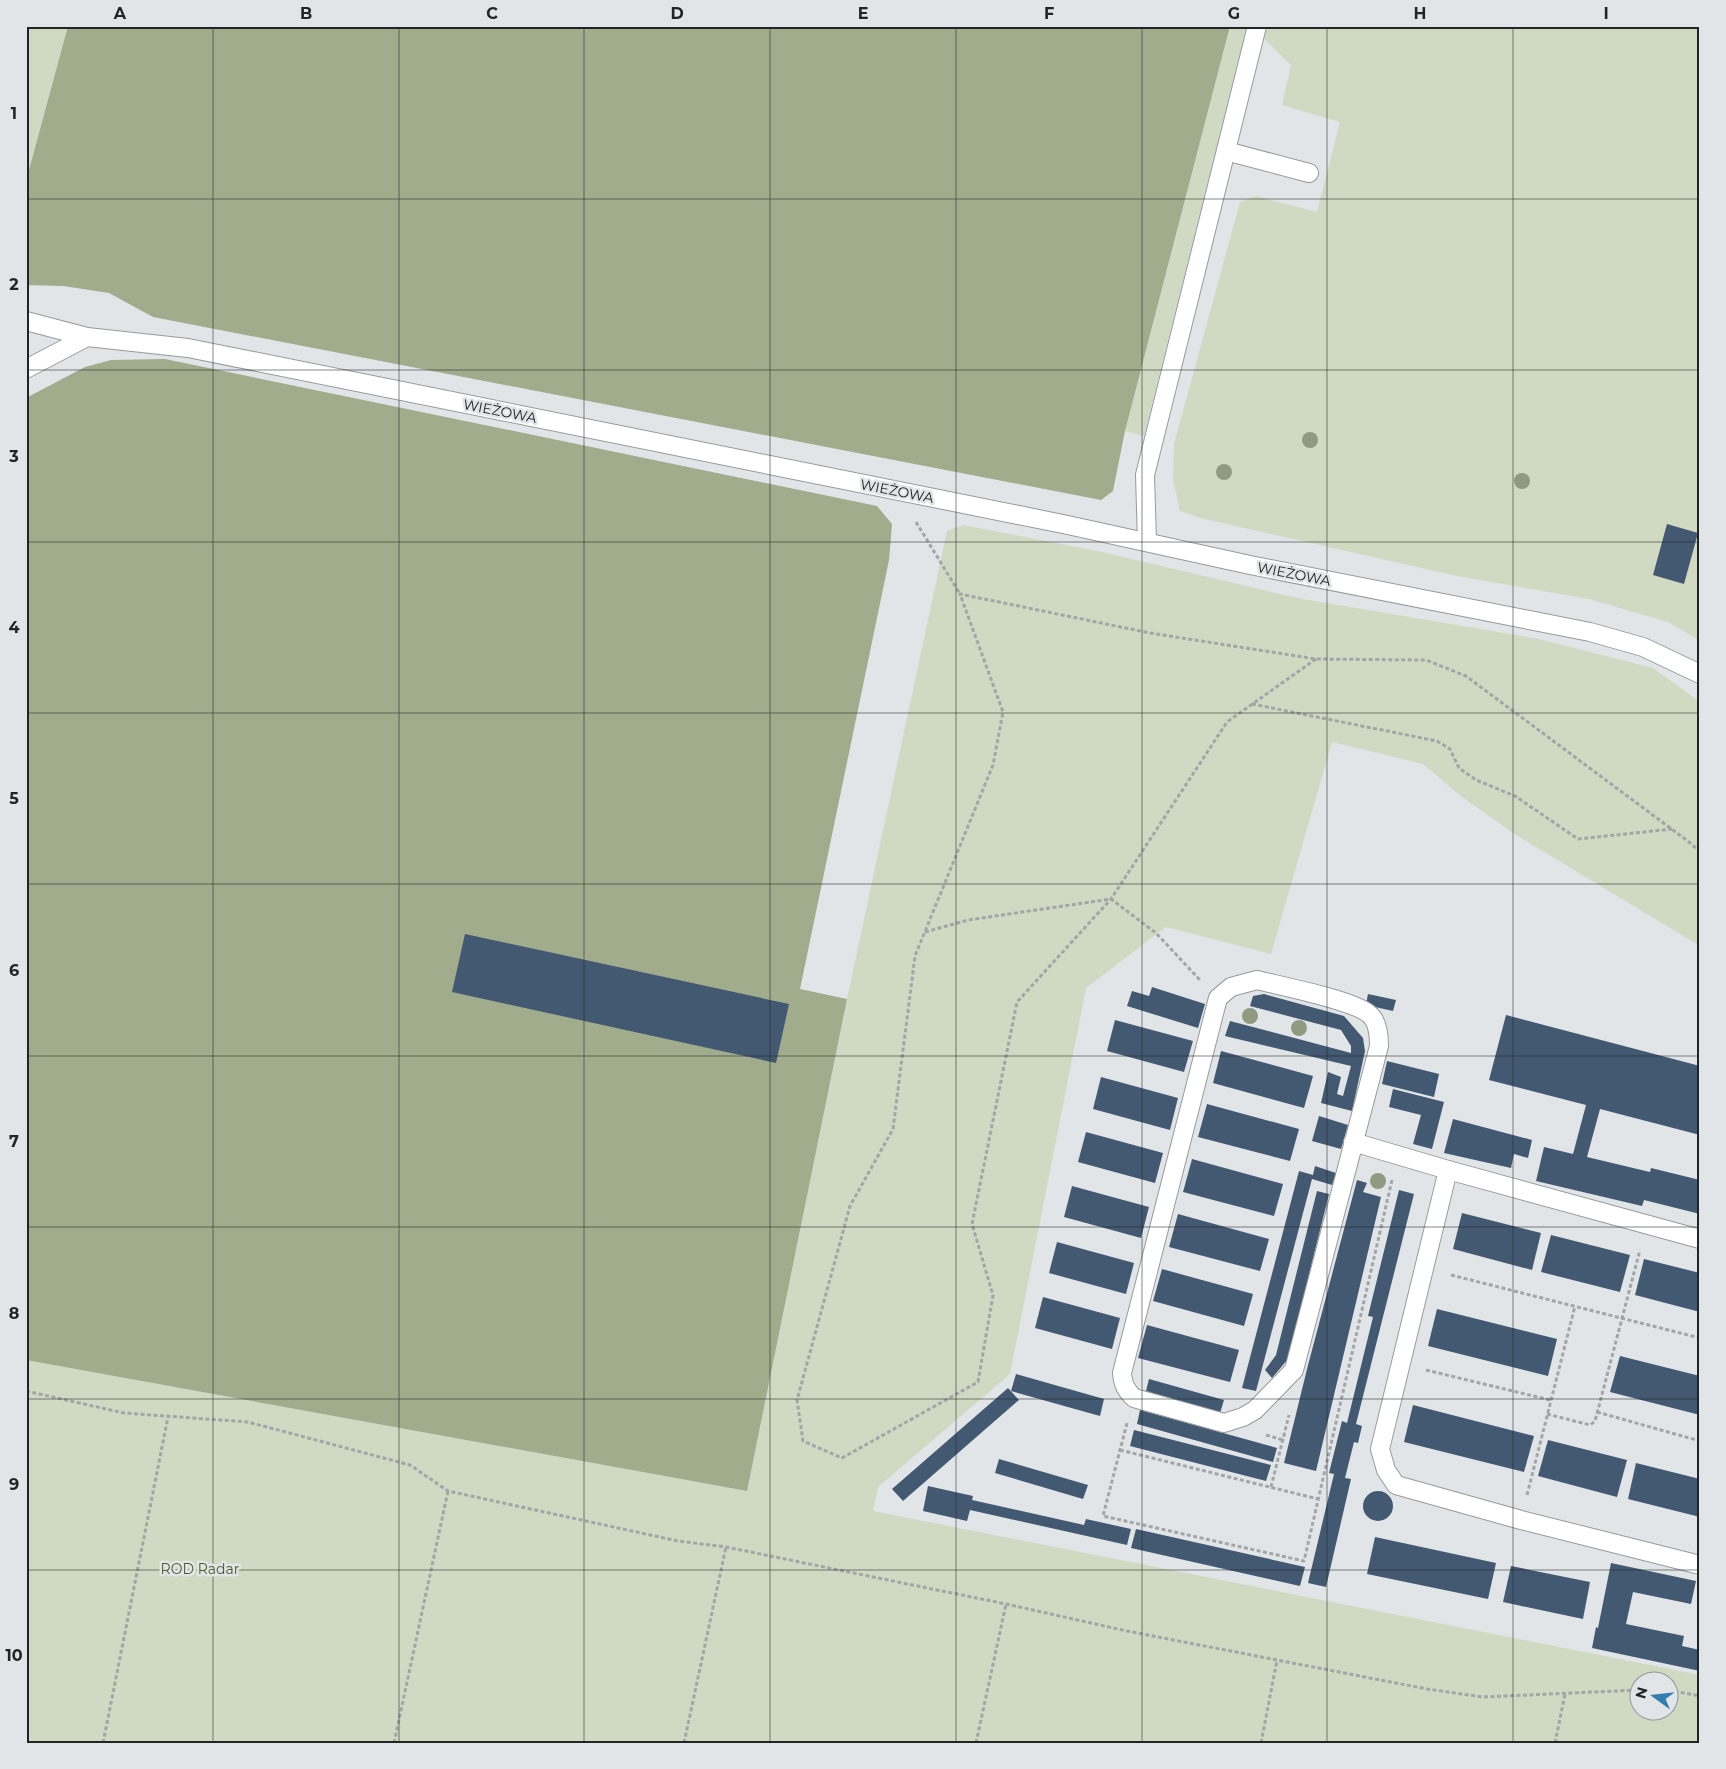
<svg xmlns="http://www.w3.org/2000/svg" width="1726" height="1769" font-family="Montserrat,sans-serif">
<rect width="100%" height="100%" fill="#e1e5e8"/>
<g fill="#d0d9c2" fill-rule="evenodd">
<path d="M 26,26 L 68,26 L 26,181 Z"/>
<path d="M 1230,26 L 1247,26 L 1144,436 L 1125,431 Z"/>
<path d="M 1266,26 L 1700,26 L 1700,641 L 1668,622 L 1589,599 L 1457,576 L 1200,518 L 1180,511 L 1173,480 L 1174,444 L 1240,202 L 1256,196 L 1317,212 L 1340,122 L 1282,105 L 1291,65 L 1263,38 Z"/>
<path d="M 963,525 L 1102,552 L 1297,598 L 1539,639 L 1653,668 L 1700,702 L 1700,946 L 1516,835 L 1462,797 L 1423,764 L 1332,742 L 1271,954 L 1166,927 L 1086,988 L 1010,1374 L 878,1487 L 873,1511 L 1700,1675 L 1700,1743 L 26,1743 L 26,1360 L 747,1491 L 847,999 L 947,531 ZM 1638,1682 L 1668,1682 L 1668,1712 L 1638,1712 Z"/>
</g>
<g fill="#a0ac8c">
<path d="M 68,26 L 1230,26 L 1125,431 L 1113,491 L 1101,500 L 153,317 L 109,293 L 63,286 L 26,285 L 26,181 Z"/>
<path d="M 165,359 L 877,506 L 892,524 L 889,560 L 800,989 L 847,999 L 747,1491 L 26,1360 L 26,398 L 85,367 L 111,360 Z"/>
</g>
<g fill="#435971">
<path d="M 1667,524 L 1698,533 L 1684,584 L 1653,575 Z"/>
<path d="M 465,934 L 789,1004 L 776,1063 L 452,992 Z"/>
<path d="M 1152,987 L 1205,1004 L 1198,1028 L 1127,1006 L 1132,991 L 1149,996 Z"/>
<path d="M 1264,994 L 1344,1016 L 1363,1038 L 1365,1051 L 1352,1111 L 1321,1103 L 1328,1072 L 1341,1077 L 1337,1094 L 1343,1096 L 1351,1066 L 1225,1036 L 1230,1021 L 1351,1053 L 1351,1046 L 1341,1030 L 1250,1006 L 1253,996 Z"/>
<path d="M 1368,994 L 1396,1000 L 1393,1011 L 1366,1005 Z"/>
<path d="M 1506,1015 L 1700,1066 L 1700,1135 L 1600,1109 L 1587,1157 L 1650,1172 L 1651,1168 L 1700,1180 L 1700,1214 L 1644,1200 L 1642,1206 L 1536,1181 L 1544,1147 L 1573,1154 L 1586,1105 L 1489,1080 Z"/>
<path d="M 1115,1020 L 1193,1041 L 1184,1072 L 1107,1051 Z"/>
<path d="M 1221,1051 L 1313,1076 L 1304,1108 L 1213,1083 Z"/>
<path d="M 1387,1061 L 1439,1074 L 1434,1097 L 1382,1084 Z"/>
<path d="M 1101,1077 L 1178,1098 L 1170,1130 L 1093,1109 Z"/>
<path d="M 1393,1089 L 1444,1102 L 1432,1149 L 1413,1144 L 1421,1115 L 1389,1107 Z"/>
<path d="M 1207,1104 L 1299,1129 L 1290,1161 L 1198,1137 Z"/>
<path d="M 1319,1116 L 1348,1125 L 1341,1149 L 1312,1141 Z"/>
<path d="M 1453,1119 L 1532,1140 L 1528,1158 L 1514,1154 L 1511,1168 L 1444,1153 Z"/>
<path d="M 1086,1132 L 1163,1153 L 1155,1183 L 1078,1162 Z"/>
<path d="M 1192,1159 L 1283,1184 L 1274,1216 L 1183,1192 Z"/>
<path d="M 1315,1166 L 1336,1173 L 1332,1185 L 1312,1179 L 1256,1391 L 1242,1388 L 1299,1171 L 1313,1175 Z"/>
<path d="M 1357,1180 L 1367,1183 L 1363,1192 L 1381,1197 L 1316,1471 L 1284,1463 L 1307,1369 Z"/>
<path d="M 1072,1186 L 1149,1207 L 1141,1238 L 1064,1217 Z"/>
<path d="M 1399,1190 L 1414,1194 L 1356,1424 L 1362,1426 L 1358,1443 L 1354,1442 L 1345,1478 L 1351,1479 L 1326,1587 L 1308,1583 L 1334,1474 L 1329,1473 L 1342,1421 L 1347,1423 L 1373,1317 L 1368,1316 Z"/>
<path d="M 1317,1191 L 1329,1194 L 1288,1359 L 1272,1378 L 1265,1370 L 1276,1355 Z"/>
<path d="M 1462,1213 L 1541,1233 L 1532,1270 L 1453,1249 Z"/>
<path d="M 1178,1214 L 1269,1239 L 1260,1271 L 1169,1247 Z"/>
<path d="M 1551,1235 L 1630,1255 L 1620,1292 L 1541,1272 Z"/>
<path d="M 1057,1242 L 1134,1263 L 1126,1294 L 1049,1273 Z"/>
<path d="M 1644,1259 L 1700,1273 L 1700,1312 L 1635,1295 Z"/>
<path d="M 1162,1269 L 1253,1294 L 1244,1326 L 1153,1301 Z"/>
<path d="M 1043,1297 L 1120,1318 L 1112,1349 L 1035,1328 Z"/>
<path d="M 1437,1309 L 1557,1339 L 1548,1376 L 1428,1346 Z"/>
<path d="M 1147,1325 L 1239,1350 L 1230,1382 L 1138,1358 Z"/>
<path d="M 1620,1356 L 1700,1376 L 1700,1415 L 1610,1392 Z"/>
<path d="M 1016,1374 L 1104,1399 L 1100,1416 L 1011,1391 Z"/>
<path d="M 1149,1379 L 1224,1400 L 1220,1413 L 1146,1391 Z"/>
<path d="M 1008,1388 L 1019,1400 L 903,1501 L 892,1489 Z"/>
<path d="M 1413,1405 L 1534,1436 L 1524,1472 L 1404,1442 Z"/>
<path d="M 1140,1410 L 1277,1448 L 1273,1462 L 1137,1424 Z"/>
<path d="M 1134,1430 L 1271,1465 L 1266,1481 L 1130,1446 Z"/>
<path d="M 1548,1440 L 1627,1460 L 1617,1497 L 1538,1476 Z"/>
<path d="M 999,1459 L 1088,1485 L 1083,1499 L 995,1473 Z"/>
<path d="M 1636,1463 L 1700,1479 L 1700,1517 L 1628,1499 Z"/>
<path d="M 928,1486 L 973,1496 L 972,1500 L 1084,1525 L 1086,1519 L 1131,1529 L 1127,1545 L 970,1510 L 967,1521 L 923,1511 Z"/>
<circle cx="1378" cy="1506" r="15"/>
<path d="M 1136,1529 L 1305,1567 L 1300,1586 L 1131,1548 Z"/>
<path d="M 1375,1537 L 1496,1563 L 1488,1599 L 1367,1574 Z"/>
<path d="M 1611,1563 L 1696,1581 L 1691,1604 L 1633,1592 L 1626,1624 L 1684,1636 L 1682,1646 L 1700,1650 L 1700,1671 L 1592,1648 L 1596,1627 L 1598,1628 Z"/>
<path d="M 1511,1566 L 1590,1582 L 1583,1619 L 1503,1602 Z"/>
</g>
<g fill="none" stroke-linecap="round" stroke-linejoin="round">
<defs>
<g id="lane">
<path d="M 1226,151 L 1309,173"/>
<path d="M 26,321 L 87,337 L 188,348 L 1063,524 L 1250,565 L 1590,632 L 1643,647 L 1700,674"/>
<path d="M 26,369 L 87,337"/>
<path d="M 1147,542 L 1145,475 L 1257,26"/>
<path d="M 1257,980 C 1281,986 1353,1000 1369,1014 C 1378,1021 1379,1036 1379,1046 L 1294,1370 L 1255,1410 L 1243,1417 L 1224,1423 L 1134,1398 C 1126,1390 1123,1385 1122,1373 L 1218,998 L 1231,987 Z"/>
<path d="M 1353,1142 L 1448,1170 L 1700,1239"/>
<path d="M 1448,1170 L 1380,1449 L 1386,1470 L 1396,1485 L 1521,1520 L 1700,1565"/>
</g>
</defs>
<use href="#lane" stroke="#979a9d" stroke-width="20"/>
<g stroke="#a3a6a8" stroke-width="3" stroke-dasharray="4 2.5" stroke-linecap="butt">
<path d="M 916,522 L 960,594"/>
<path d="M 1316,659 L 1227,722 L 1111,899 L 1017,1002 L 972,1224 L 993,1295 L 978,1382 L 842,1458 L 803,1441 L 797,1400 L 850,1206 L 893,1129 L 915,956 L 993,765 L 1003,712 L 960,594 L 1150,633 L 1316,659 L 1426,660 L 1466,676 L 1689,842 L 1700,852"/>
<path d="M 1252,704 L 1437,741 L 1450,749 L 1459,768 L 1476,780 L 1515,796 L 1578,839 L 1672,829"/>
<path d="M 925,932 L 968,920 L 1111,899 L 1156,933 L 1200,980"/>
<path d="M 1451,1275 L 1700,1338"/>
<path d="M 1426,1370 L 1550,1400"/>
<path d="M 26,1391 L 124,1413 L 248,1422 L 410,1465 L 448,1491 L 678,1541 L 726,1547 L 1006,1604 L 1127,1631 L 1427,1689 L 1483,1697 L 1638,1690"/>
<path d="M 1597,1412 L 1700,1441"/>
<path d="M 1547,1414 L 1590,1425 L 1595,1421 L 1640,1250"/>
<path d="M 1127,1423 L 1103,1516 L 1304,1561 L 1392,1180"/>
<path d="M 1266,1435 L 1283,1440"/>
<path d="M 1120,1450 L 1318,1499"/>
<path d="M 1271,1487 L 1289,1415"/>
<path d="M 1527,1495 L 1575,1306"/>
<path d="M 1668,1690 L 1700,1696"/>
<path d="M 103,1743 L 168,1417"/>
<path d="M 394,1743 L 448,1491"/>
<path d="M 684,1743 L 726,1547"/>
<path d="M 976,1743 L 1006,1604"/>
<path d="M 1261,1743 L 1277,1660"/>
<path d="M 1555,1743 L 1565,1694"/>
</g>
<use href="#lane" stroke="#fff" stroke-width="18"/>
</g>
<g fill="#8f9a80">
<circle cx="1310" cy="440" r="8"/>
<circle cx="1224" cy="472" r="8"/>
<circle cx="1522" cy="481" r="8"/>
<circle cx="1250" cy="1016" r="8"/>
<circle cx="1299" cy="1028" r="8"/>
<circle cx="1378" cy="1181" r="8"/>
</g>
<path fill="none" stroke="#232426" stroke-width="1" stroke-opacity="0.55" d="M 213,26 L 213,1743M 399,26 L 399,1743M 584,26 L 584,1743M 770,26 L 770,1743M 956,26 L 956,1743M 1142,26 L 1142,1743M 1327,26 L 1327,1743M 1513,26 L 1513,1743M 26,199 L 1700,199M 26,370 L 1700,370M 26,542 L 1700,542M 26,713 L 1700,713M 26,884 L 1700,884M 26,1056 L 1700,1056M 26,1227 L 1700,1227M 26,1399 L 1700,1399M 26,1570 L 1700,1570"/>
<g text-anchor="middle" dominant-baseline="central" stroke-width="5" stroke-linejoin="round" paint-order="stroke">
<g font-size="14" fill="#232426" stroke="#e1e5e8">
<text transform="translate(500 411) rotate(11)">WIEŻOWA</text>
<text transform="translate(897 491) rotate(11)">WIEŻOWA</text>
<text transform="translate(1294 574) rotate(11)">WIEŻOWA</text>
</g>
<g font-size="14" fill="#4c5d2a" stroke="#e1e5e8">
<text x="200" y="1569">ROD Radar</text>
</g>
</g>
<rect width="1726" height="1769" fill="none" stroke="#e1e5e8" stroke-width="55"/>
<g transform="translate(1654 1696) rotate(285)"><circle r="24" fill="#e1e5e8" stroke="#95989a"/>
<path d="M0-4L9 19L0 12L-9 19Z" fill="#317fb1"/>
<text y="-8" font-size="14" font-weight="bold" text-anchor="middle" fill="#232426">N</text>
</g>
<rect x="28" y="28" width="1670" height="1714" fill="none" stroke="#232426" stroke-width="2"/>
<g font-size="16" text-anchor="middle" font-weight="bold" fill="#232426">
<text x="120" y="19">A</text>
<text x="306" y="19">B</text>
<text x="492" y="19">C</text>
<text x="677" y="19">D</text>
<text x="863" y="19">E</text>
<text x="1049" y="19">F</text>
<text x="1234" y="19">G</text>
<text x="1420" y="19">H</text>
<text x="1606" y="19">I</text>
<text x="14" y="119">1</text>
<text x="14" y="290">2</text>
<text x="14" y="462">3</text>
<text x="14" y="633">4</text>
<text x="14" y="804">5</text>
<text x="14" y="976">6</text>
<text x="14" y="1147">7</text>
<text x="14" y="1319">8</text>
<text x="14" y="1490">9</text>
<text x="14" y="1661">10</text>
</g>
</svg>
